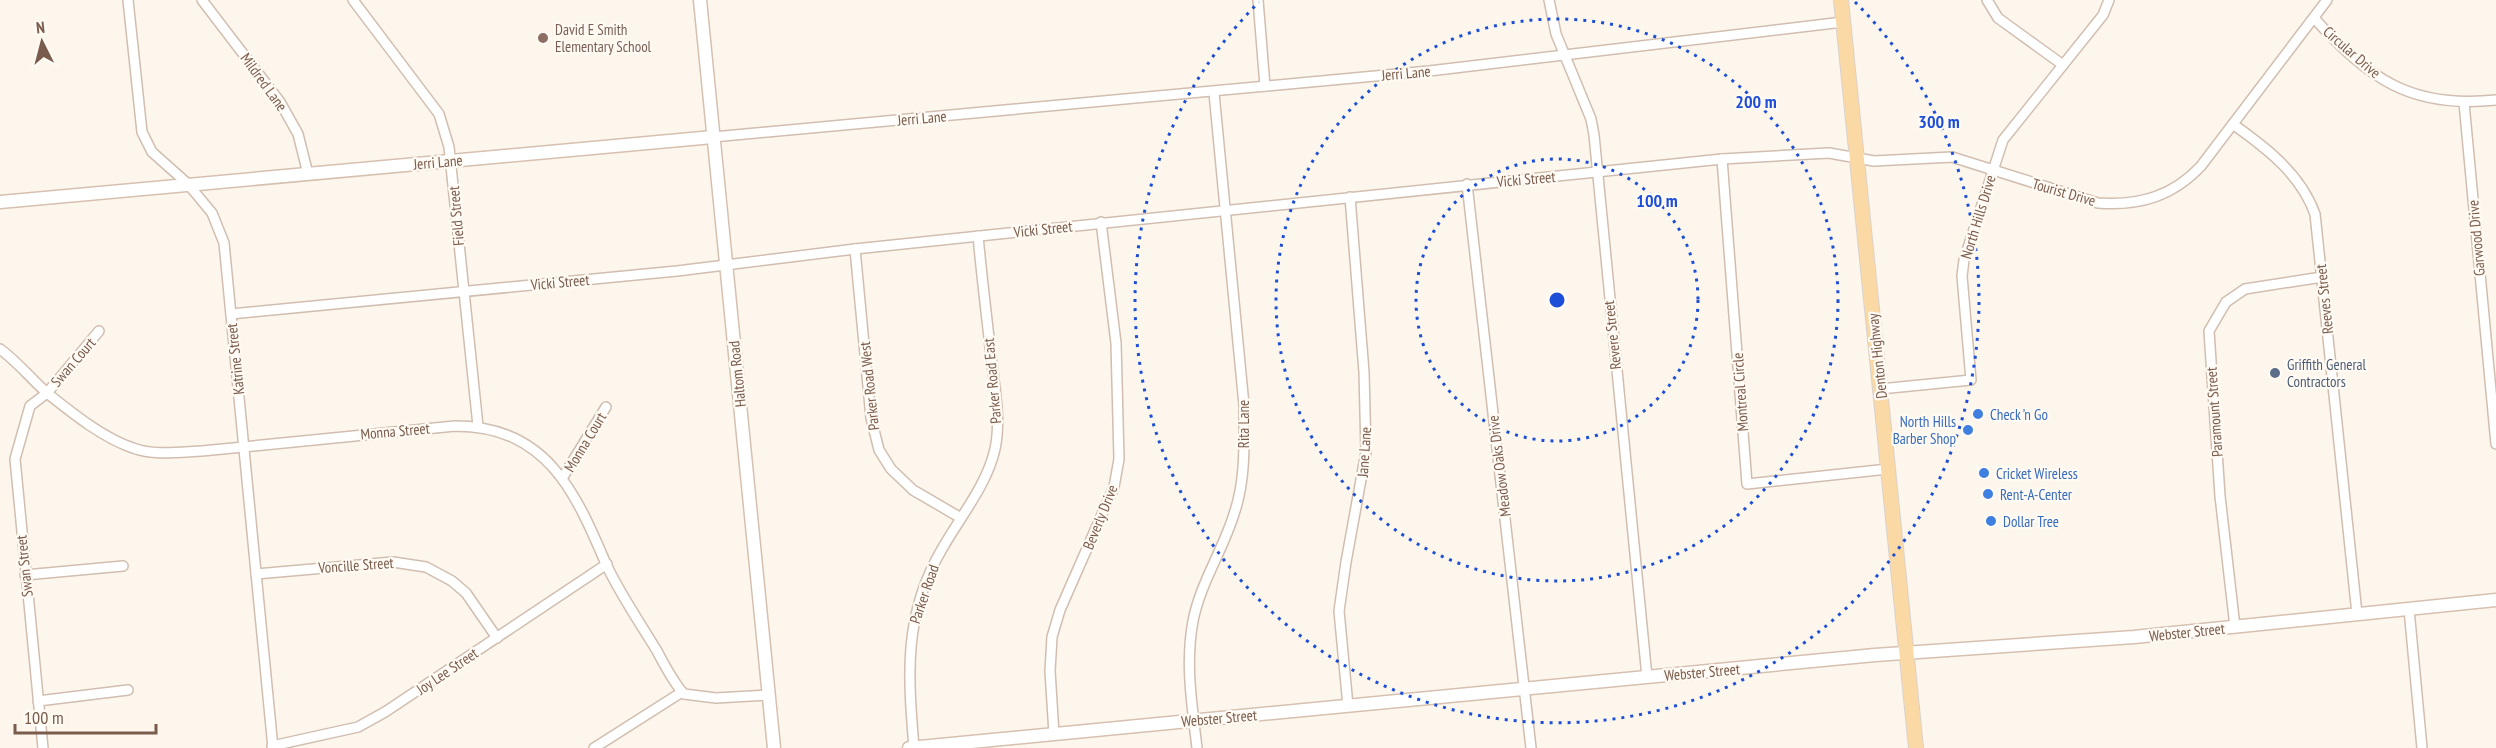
<svg xmlns="http://www.w3.org/2000/svg" width="2496" height="748" font-family="'PT Sans Narrow',sans-serif">
<rect width="100%" height="100%" fill="#fdf6ec"/>
<g fill="none" stroke-linecap="round" stroke-linejoin="round">
<defs>
<g id="street">
<path d="M 128,0 L 142,132 L 152,152 L 188,184 L 212,213 L 224,243 L 273,748"/>
<path d="M 202,0 L 280,102 L 298,134 L 308,174"/>
<path d="M 353,0 L 439,114 L 449,147 L 478,426"/>
<path d="M 1258,0 L 1265,86"/>
<path d="M 1549,0 L 1556,34 L 1591,119 L 1594,135 L 1647,677"/>
<path d="M 1987,0 L 1998,18 L 2063,65"/>
<path d="M 2314,18 C 2369,79 2411,109 2496,100"/>
<path d="M 2464,103 L 2496,444"/>
<path d="M 2234,125 C 2268,149 2301,175 2315,214 L 2357,614"/>
<path d="M 713,137 L 1429,71 L 1843,22"/>
<path d="M 1722,159 L 1747,484 L 1888,469"/>
<path d="M 1467,184 L 1531,748"/>
<path d="M 855,249 L 871,418 L 879,450 L 891,469 L 913,490 L 961,518"/>
<path d="M 231,314 L 677,271 L 855,249 L 1722,159 L 1829,153 L 1874,161 L 1952,157 L 2098,203 C 2140,206 2173,196 2201,166 L 2327,0"/>
<path d="M 0,349 C 18,362 31,379 47,393 C 72,413 103,438 133,448 C 154,456 180,452 202,451 L 455,426 C 546,426 575,491 606,564 C 620,594 640,623 657,651 C 665,666 673,682 684,694 L 716,698 L 769,695"/>
<path d="M 1880,389 L 1971,380 L 1962,276 L 1964,260 L 2003,140 L 2103,15 L 2109,0"/>
<path d="M 563,477 L 606,407"/>
<path d="M 256,574 L 393,562 L 426,567 L 452,581 L 466,593 L 497,638"/>
<path d="M 25,575 L 123,566"/>
<path d="M 2409,609 L 2422,748"/>
<path d="M 2235,627 L 2220,496 L 2209,331 L 2226,302 L 2245,289 L 2322,277"/>
<path d="M 38,701 L 128,690"/>
<path d="M 1348,706 L 1339,611 L 1346,562 L 1366,452 L 1364,372 L 1350,197"/>
<path d="M 1054,734 L 1050,671 L 1052,637 L 1060,610 L 1114,487 L 1119,459 L 1116,343 L 1101,222"/>
<path d="M 272,746 L 358,727 L 385,712 L 607,564"/>
<path d="M 43,748 L 15,459 L 30,406 L 47,393 L 99,331"/>
<path d="M 594,748 L 682,692"/>
<path d="M 914,748 C 908,675 903,615 942,549 C 960,517 987,485 995,449 C 1001,421 995,391 992,363 C 987,321 982,279 978,236"/>
<path d="M 1197,748 C 1192,705 1185,663 1193,621 C 1200,584 1223,550 1234,514 C 1246,480 1244,441 1244,405 L 1214,93"/>
</g>
<g id="secondary">
<path d="M 700,0 L 774,748"/>
<path d="M 0,202 L 713,137"/>
<path d="M 909,748 L 1875,655 L 2134,637 L 2496,600"/>
</g>
<path id="primary" d="M 1841,0 L 1916,748"/>
</defs>
<use href="#street" stroke="#d1beb0" stroke-width="12"/>
<use href="#secondary" stroke="#d6c0b0" stroke-width="15"/>
<use href="#primary" stroke="#dad1cd" stroke-width="16"/>
<use href="#street" stroke="#fff" stroke-width="9"/>
<use href="#secondary" stroke="#fff" stroke-width="12"/>
<use href="#primary" stroke="#fbd9a5" stroke-width="14"/>
</g>
<g fill="none" stroke="#1d4ed8" stroke-width="3" stroke-dasharray="3 6">
<circle cx="1557" cy="300" r="141"/>
<circle cx="1557" cy="300" r="281"/>
<path d="M1855 2A422 422 0 1 1 1259 2"/>
</g>
<circle fill="#8d6e63" stroke="#fffaf3" stroke-width="2" cx="543" cy="38" r="6"/>
<circle fill="#5c6f8a" stroke="#fffaf3" stroke-width="2" cx="2275" cy="373" r="6"/>
<g fill="#3f7fe0" stroke="#fffaf3" stroke-width="2">
<circle cx="1978" cy="414" r="6"/>
<circle cx="1968" cy="430" r="6"/>
<circle cx="1984" cy="473" r="6"/>
<circle cx="1988" cy="494" r="6"/>
<circle cx="1991" cy="521" r="6"/>
</g>
<g text-anchor="middle" dominant-baseline="central" stroke-width="4.5" stroke-linejoin="round" paint-order="stroke">
<g font-size="15" fill="#785e54" stroke="#fffaf3" text-anchor="start">
<text x="555" y="29">David E Smith<tspan x="555" dy="17">Elementary School</tspan></text>
</g>
<g font-size="15" fill="#7a5c4d" stroke="#fffaf3">
<text transform="translate(2352 52) rotate(41)">Circular Drive</text>
<text transform="translate(1406 73) rotate(-5)">Jerri Lane</text>
<text transform="translate(264 82) rotate(54)">Mildred Lane</text>
<text transform="translate(922 118) rotate(-5)">Jerri Lane</text>
<text transform="translate(438 162) rotate(-5)">Jerri Lane</text>
<text transform="translate(1526 179) rotate(-5)">Vicki Street</text>
<text transform="translate(2064 192) rotate(16)">Tourist Drive</text>
<text transform="translate(456 216) rotate(-95)">Field Street</text>
<text transform="translate(1978 217) rotate(-73)">North Hills Drive</text>
<text transform="translate(1043 229) rotate(-6)">Vicki Street</text>
<text transform="translate(2476 238) rotate(-95)">Garwood Drive</text>
<text transform="translate(560 282) rotate(-5)">Vicki Street</text>
<text transform="translate(2324 299) rotate(-96)">Reeves Street</text>
<text transform="translate(1612 335) rotate(-96)">Revere Street</text>
<text transform="translate(1877 356) rotate(-96)">Denton Highway</text>
<text transform="translate(235 359) rotate(-96)">Katrine Street</text>
<text transform="translate(73 362) rotate(-49)">Swan Court</text>
<text transform="translate(737 374) rotate(-96)">Haltom Road</text>
<text transform="translate(992 381) rotate(-95)">Parker Road East</text>
<text transform="translate(869 386) rotate(-96)">Parker Road West</text>
<text transform="translate(1740 392) rotate(-94)">Montreal Circle</text>
<text transform="translate(2214 412) rotate(-94)">Paramount Street</text>
<text transform="translate(1243 424) rotate(-90)">Rita Lane</text>
<text transform="translate(395 431) rotate(-5)">Monna Street</text>
<text transform="translate(585 442) rotate(-59)">Monna Court</text>
<text transform="translate(1364 452) rotate(-86)">Jane Lane</text>
<text transform="translate(1499 466) rotate(-97)">Meadow Oaks Drive</text>
<text transform="translate(1100 517) rotate(-68)">Beverly Drive</text>
<text transform="translate(356 565) rotate(-4)">Voncille Street</text>
<text transform="translate(24 566) rotate(-96)">Swan Street</text>
<text transform="translate(924 594) rotate(-71)">Parker Road</text>
<text transform="translate(2187 632) rotate(-6)">Webster Street</text>
<text transform="translate(447 671) rotate(-34)">Joy Lee Street</text>
<text transform="translate(1702 672) rotate(-5)">Webster Street</text>
<text transform="translate(1219 718) rotate(-5)">Webster Street</text>
</g>
<g font-size="15" fill="#4e5e75" stroke="#fffaf3" text-anchor="start">
<text x="2287" y="364">Griffith General<tspan x="2287" dy="17">Contractors</tspan></text>
</g>
<g font-size="15" fill="#366cbe" stroke="#fffaf3" text-anchor="start">
<text x="1990" y="414">Check ’n Go</text>
<text x="1956" y="421" text-anchor="end">North Hills<tspan x="1956" dy="17">Barber Shop</tspan></text>
<text x="1996" y="473">Cricket Wireless</text>
<text x="2000" y="494">Rent-A-Center</text>
<text x="2003" y="521">Dollar Tree</text>
</g>
</g>
<circle cx="1557" cy="300" r="9" fill="#1d4ed8" stroke="#fffaf3" stroke-width="3"/>
<g font-size="18" text-anchor="middle" font-weight="bold" fill="#1d4ed8" stroke="#fffaf3" stroke-width="4.5" stroke-linejoin="round" paint-order="stroke">
<text x="1756" y="108">200 m</text>
<text x="1939" y="128">300 m</text>
<text x="1657" y="207">100 m</text>
</g>
<g transform="translate(42 42) rotate(354)" stroke="#fffaf3" stroke-width="4.5" paint-order="stroke">
<path d="M0-4.5L10 22L0 15L-10 22Z" fill="#7a5c4d"/>
<text y="-9" font-size="16" font-weight="bold" text-anchor="middle" fill="#7a5c4d">N</text>
</g>
<path d="M15 724v9h141v-9" fill="none" stroke="#7a5c4d" stroke-width="3"/>
<text x="24" y="724" font-size="18" fill="#7a5c4d" stroke="#fffaf3" stroke-width="4.5" paint-order="stroke">100 m</text>
</svg>
